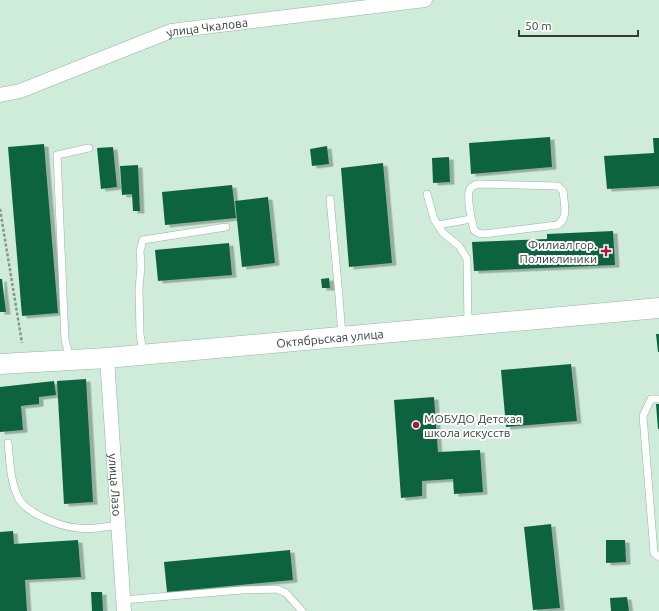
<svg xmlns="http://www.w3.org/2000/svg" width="659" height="611" font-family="Ubuntu,sans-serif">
<defs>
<filter id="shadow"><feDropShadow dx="4.5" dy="2.5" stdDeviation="0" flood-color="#0004"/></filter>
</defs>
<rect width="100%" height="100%" fill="#cfecdb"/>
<g fill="#0d6341" filter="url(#shadow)">
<path d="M 550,137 L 552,167 L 471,174 L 469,143 Z"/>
<path d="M 653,138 L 659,138 L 659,186 L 607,189 L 604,156 L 654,153 Z"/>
<path d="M 44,144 L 58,313 L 22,316 L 8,147 Z"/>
<path d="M 327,146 L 329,164 L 312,166 L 310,149 Z"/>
<path d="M 113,147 L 117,187 L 101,189 L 97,148 Z"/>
<path d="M 449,157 L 450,182 L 433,183 L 432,158 Z"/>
<path d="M 383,163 L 392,263 L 349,267 L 341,168 Z"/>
<path d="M 138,165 L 140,211 L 133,211 L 132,194 L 122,195 L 120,166 Z"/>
<path d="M 232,185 L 236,218 L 165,225 L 162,192 Z"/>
<path d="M 268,197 L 275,263 L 242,267 L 235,201 Z"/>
<path d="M 613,231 L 615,265 L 474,271 L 472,242 L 547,239 L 547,234 Z"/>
<path d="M 229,243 L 232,275 L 158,281 L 155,250 Z"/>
<path d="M 329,278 L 330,288 L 322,288 L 321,279 Z"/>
<path d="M 0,279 L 2,279 L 6,312 L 0,312 Z"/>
<path d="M 656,334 L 659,334 L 659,352 L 658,352 Z"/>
<path d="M 571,364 L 577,421 L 506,427 L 501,370 Z"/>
<path d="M 86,379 L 93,502 L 64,504 L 57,381 Z"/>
<path d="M 54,381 L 56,395 L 39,397 L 39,404 L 21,406 L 23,430 L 0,432 L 0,387 Z"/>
<path d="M 434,397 L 438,452 L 480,450 L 483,492 L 454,494 L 453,479 L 422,481 L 422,496 L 401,498 L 394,400 Z"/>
<path d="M 656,404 L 659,404 L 659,429 L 658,429 Z"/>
<path d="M 551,524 L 560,608 L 533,610 L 524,527 Z"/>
<path d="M 13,531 L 14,544 L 78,540 L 81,577 L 25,580 L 27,611 L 0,611 L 0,532 Z"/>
<path d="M 606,540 L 625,540 L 626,562 L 606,563 Z"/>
<path d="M 290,550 L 293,580 L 167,592 L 164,562 Z"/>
<path d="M 91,592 L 102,592 L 103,611 L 92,611 Z"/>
<path d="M 627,597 L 629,611 L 611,611 L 610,598 Z"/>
</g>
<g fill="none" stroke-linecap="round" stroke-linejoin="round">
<defs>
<g id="lane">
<path d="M 478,184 L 558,186 L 563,191 C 564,203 569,219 557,225 L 484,234 L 478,233 L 474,230 C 472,222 466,196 470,189 C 472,186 474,185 478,184 Z"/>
<path d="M 427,194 L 434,219 L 443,233 L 459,246 L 467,259 L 468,325"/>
<path d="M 330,199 L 339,296 L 342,336"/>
<path d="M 438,225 L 471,219"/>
<path d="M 143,353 L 140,334 L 139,288 L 141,267 L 140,251 L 143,240 L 226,227"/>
<path d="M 70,358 L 65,340 L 57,155 L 89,148"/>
<path d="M 659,399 L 651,399 L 643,416 L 654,553 L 659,557"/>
<path d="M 8,443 C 10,460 10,481 18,497 C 25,513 61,527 78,528 C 92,530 105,527 118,525"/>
<path d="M 123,600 L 242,590 L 277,589 L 286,593 L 302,611"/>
</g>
<g id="street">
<path id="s1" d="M 0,95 L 20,91 L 171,31 L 425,0"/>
<path id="s2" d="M 107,358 L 124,611"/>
</g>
<g id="secondary">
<path id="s3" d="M 0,364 L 107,358 L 659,308"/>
</g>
</defs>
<use href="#lane" stroke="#98b3a4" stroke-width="8"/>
<use href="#street" stroke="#98b3a4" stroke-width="15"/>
<use href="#secondary" stroke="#98b3a4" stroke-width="21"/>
<path stroke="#83978b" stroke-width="2.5" stroke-dasharray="3 2" stroke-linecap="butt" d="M 0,209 L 22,343"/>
<use href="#lane" stroke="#fff" stroke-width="7"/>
<use href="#street" stroke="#fff" stroke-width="14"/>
<use href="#secondary" stroke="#fff" stroke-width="20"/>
</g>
<g fill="#aa1546" stroke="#fff" stroke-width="1.5">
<path d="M604 245h4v4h4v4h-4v4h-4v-4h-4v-4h4z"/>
<circle cx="416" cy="425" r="4"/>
</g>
<g text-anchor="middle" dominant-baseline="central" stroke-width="4" stroke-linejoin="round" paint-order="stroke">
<g font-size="12" fill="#333e37" stroke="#fff">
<text stroke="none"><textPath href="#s1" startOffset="219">улица Чкалова</textPath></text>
<text stroke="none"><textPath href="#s3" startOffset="331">Октябрьская улица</textPath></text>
<text stroke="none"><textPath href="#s2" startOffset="127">улица Лазо</textPath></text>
</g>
<g font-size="12" fill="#333e37" stroke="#fff" text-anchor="end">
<text x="597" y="244">Филиал гор.<tspan x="597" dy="14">Поликлиники</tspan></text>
<text x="424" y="418" text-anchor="start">МОБУДО Детская<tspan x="424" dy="14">школа искусcтв</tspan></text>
</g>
</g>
<path d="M519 30v6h119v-6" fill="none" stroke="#333e37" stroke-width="2"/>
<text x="525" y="30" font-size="12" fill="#333e37" stroke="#ffffff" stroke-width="3" paint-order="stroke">50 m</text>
</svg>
